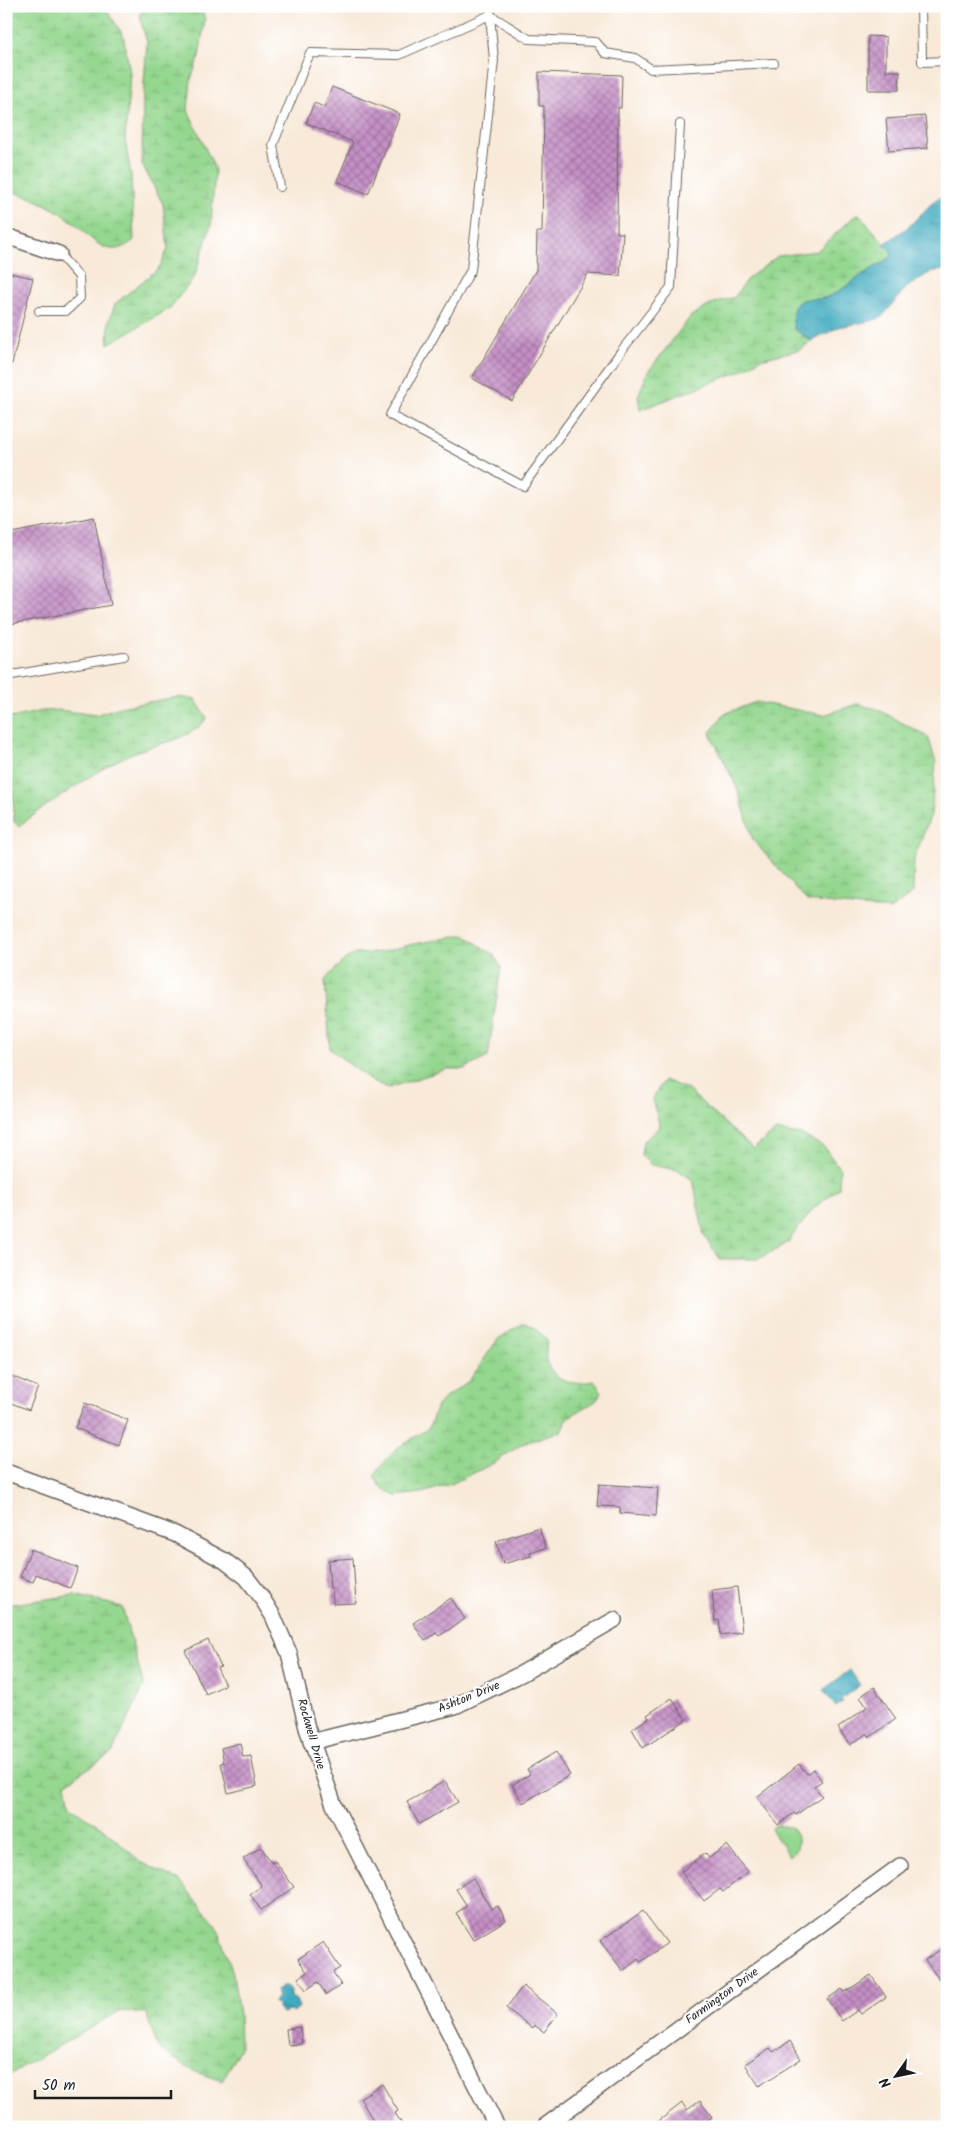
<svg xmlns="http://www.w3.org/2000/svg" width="953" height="2133" font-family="Kalam,sans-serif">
<defs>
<pattern id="wetland-marsh" width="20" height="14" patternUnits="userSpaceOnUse" patternTransform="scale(1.25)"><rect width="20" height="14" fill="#94d78f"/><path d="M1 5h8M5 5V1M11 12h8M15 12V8" fill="none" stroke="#7fb87b"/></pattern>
<pattern id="water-ripples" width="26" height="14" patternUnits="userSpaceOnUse" patternTransform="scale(1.25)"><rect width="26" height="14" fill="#40abc0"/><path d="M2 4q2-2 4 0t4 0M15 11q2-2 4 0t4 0" fill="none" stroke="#358a9b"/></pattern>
<pattern id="building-cross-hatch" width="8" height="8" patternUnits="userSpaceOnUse" patternTransform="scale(1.25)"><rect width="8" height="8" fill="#c590c6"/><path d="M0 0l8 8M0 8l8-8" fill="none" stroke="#9f75a0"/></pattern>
</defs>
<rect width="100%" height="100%" fill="#fff"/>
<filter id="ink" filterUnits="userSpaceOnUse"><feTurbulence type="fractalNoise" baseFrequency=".02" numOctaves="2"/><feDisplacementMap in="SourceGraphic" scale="10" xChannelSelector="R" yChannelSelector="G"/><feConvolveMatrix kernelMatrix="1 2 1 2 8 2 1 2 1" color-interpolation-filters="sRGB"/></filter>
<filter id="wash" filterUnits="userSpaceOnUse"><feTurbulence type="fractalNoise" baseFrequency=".0096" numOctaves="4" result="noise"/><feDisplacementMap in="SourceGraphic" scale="20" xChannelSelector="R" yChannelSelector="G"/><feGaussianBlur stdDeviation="1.12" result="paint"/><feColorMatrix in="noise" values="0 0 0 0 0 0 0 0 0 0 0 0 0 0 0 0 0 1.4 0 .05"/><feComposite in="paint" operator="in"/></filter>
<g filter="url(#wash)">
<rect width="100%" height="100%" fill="#f8e9d8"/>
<g fill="url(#wetland-marsh)" stroke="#587a56">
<path d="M 6,6 L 101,6 L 106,9 L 123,35 L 130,73 L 125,140 L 131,175 L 134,240 C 104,265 89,232 67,217 C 52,207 23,192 6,191 Z"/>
<path d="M 144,6 L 200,6 L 205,19 L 199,57 L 191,79 L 188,110 L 215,169 L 211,225 L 194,278 L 169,309 L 108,344 L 109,321 L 115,304 L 159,268 L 168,249 L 163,204 L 142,164 L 143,96 L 147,42 L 142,26 L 140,14 Z"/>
<path d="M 858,213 L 891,251 L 892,256 L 834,294 L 824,298 L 801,300 L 802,336 L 812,341 L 799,350 L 760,359 L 741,371 L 640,410 L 638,396 L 648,372 L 691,316 L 714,303 L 735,297 L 746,280 L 778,256 L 817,251 Z"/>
<path d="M 178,697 L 195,699 L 207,718 C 189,742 154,743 128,755 C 99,769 70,790 43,808 C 35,814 27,821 18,826 L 14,822 L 13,793 L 6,790 L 6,719 L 42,711 L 60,710 L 95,715 L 120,707 Z"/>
<path d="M 756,702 L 824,715 L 857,704 L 877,709 L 928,737 L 936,762 L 931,814 L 914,859 L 913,893 L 890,910 L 807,901 L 753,840 L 738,790 L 710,733 L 724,714 Z"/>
<path d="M 464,935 L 494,955 L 501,967 L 488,1057 L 464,1069 L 447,1069 L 388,1088 L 370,1080 L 330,1049 L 325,980 L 345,959 L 355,954 L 382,952 L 409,945 Z"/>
<path d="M 664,1080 L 687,1089 L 753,1149 L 776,1131 L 802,1135 L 824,1147 L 840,1169 L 839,1188 L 814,1208 L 787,1243 L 759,1259 L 720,1259 L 704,1236 L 693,1180 L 678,1170 L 651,1165 L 641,1155 L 643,1141 L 660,1127 L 652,1099 Z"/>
<path d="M 524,1323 L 533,1327 L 547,1339 C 547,1345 545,1353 546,1359 C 551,1382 575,1385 594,1381 L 602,1392 L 596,1401 L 567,1418 L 561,1431 L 522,1444 L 494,1463 L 451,1484 L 422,1493 L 396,1496 L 382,1488 L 374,1477 L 382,1465 L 396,1449 L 429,1428 L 437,1406 L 445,1397 L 469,1381 L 498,1339 Z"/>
<path d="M 75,1595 L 122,1607 L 144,1686 L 112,1753 L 66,1783 L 70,1806 L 104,1829 L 141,1862 L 180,1881 L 216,1925 L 233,1973 L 239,2015 L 240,2048 L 222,2081 L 196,2072 L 158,2048 L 146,2013 L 120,2011 L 17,2070 L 6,2078 L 6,1605 Z"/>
</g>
<path fill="#94d78f" stroke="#587a56" d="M 775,1825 L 790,1827 C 800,1837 802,1847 789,1856 L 771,1829 Z"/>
<g fill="url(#water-ripples)" stroke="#2e646e">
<path d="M 947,194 L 947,269 L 931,272 L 907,287 L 882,317 L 871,321 L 839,327 L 812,341 L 794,329 C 793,322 791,313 795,306 C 801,296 815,300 825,298 C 841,293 854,279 868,271 C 876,266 885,263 892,256 L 891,251 L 884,244 L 908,227 L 935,200 Z"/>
<path d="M 850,1670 L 860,1685 L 841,1699 L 843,1702 L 836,1707 L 823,1690 Z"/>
<path d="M 282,1986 L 287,1986 L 291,1990 L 291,1997 L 296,2000 L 299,2007 L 294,2013 L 290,2011 L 282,2013 L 274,2002 L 278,1998 L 276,1990 Z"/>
</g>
<g id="blocks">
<g fill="url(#building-cross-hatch)">
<path d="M 868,36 L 886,37 L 886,71 L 900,71 L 899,90 L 868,90 Z"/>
<path d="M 539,72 L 622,75 L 621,108 L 618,108 L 617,233 L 623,233 L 620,276 L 588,274 L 512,401 L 472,378 L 536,270 L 537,232 L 542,232 L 544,106 L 539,106 Z"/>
<path d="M 332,87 L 400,114 L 368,194 L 337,181 L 353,142 L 306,123 L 314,103 L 324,107 Z"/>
<path d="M 925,116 L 928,148 L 889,151 L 886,119 Z"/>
<path d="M 6,272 L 33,278 L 12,364 L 6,364 Z"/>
<path d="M 94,517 L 111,605 L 6,625 L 6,534 Z"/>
<path d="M 6,1374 L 38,1387 L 29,1410 L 6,1401 Z"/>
<path d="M 85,1403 L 128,1420 L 119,1445 L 75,1428 Z"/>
<path d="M 599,1484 L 658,1488 L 656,1516 L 620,1513 L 620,1507 L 597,1506 Z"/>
<path d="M 539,1527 L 546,1548 L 530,1553 L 531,1556 L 503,1564 L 496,1541 Z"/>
<path d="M 31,1549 L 78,1568 L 70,1588 L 36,1574 L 33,1582 L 20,1577 Z"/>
<path d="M 353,1558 L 356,1603 L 333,1604 L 332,1589 L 330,1589 L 328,1560 Z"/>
<path d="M 737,1587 L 742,1632 L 721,1635 L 719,1620 L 715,1621 L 712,1590 Z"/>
<path d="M 451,1598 L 465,1619 L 439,1636 L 436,1633 L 425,1641 L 413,1623 Z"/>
<path d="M 208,1640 L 221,1667 L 217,1668 L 225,1685 L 206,1694 L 185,1651 Z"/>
<path d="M 874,1687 L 896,1719 L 870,1737 L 867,1733 L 850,1745 L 838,1728 L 867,1707 L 860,1697 Z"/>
<path d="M 672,1698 L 686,1720 L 643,1748 L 632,1729 L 649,1718 L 647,1715 Z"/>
<path d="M 240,1743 L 243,1757 L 251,1756 L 257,1786 L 228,1793 L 221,1763 L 224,1762 L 221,1748 Z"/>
<path d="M 556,1752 L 570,1775 L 523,1803 L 512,1785 L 530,1774 L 527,1769 Z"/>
<path d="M 799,1764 L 807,1774 L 813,1769 L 822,1781 L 814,1786 L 822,1796 L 796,1815 L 794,1813 L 778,1825 L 757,1797 Z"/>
<path d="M 445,1781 L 458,1802 L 419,1824 L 407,1802 Z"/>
<path d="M 727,1845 L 748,1872 L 723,1892 L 720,1889 L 704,1901 L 681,1872 L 705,1853 L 709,1858 Z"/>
<path d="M 261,1847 L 272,1863 L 275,1861 L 294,1887 L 261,1910 L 250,1894 L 262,1886 L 243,1859 Z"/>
<path d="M 473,1878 L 491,1909 L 498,1906 L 506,1920 L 473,1940 L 456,1913 L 467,1906 L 456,1889 Z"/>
<path d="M 643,1911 L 667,1943 L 641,1962 L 638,1959 L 623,1971 L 600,1941 Z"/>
<path d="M 323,1942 L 340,1968 L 333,1972 L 341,1985 L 326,1995 L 318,1982 L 306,1990 L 298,1978 L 307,1972 L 298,1959 Z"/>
<path d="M 947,1945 L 947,1990 L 925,1960 Z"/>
<path d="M 871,1975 L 886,1997 L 861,2014 L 858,2010 L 842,2021 L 827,1999 L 842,1989 L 845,1992 Z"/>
<path d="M 523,1986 L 558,2014 L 544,2032 L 534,2025 L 532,2028 L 506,2008 Z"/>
<path d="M 300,2027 L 302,2044 L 288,2045 L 286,2029 Z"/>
<path d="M 790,2041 L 801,2059 L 759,2086 L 745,2064 L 770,2048 L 773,2052 Z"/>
<path d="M 382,2084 L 398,2111 L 395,2113 L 404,2127 L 377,2127 L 360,2098 Z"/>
<path d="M 700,2101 L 712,2117 L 698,2127 L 651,2127 L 682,2103 L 687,2110 Z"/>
</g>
</g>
</g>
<g filter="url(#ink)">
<use href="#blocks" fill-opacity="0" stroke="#69645e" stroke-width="1"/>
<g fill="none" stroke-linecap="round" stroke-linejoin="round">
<defs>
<g id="service">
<path d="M 491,6 L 490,15 L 529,39 L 596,42 L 605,53 L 635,58 L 651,69 L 774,63"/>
<path d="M 921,6 L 922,62 L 947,61"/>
<path d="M 280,187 L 273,145 L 310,53 L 399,55 L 490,15 L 494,60 L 471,270 L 390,415 L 523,486 L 622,350 L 671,287 L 680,124"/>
<path d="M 39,311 L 66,311 L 80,298 L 79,277 L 59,254"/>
<path d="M 6,676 L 124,656"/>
</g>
<g id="minor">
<path d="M 6,236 L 59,254"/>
<path d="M 6,1472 L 175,1534 L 225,1561 L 246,1577 L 260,1595 L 273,1616 L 289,1653 L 307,1728 L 334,1805 L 497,2127"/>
<path d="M 311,1742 L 455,1706 L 521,1674 L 614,1620"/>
<path d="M 544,2127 L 900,1866"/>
</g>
</defs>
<use href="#service" stroke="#69645e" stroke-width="10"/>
<use href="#minor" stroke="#69645e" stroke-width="18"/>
<use href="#service" stroke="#fff" stroke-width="8"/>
<use href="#minor" stroke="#fff" stroke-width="15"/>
</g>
</g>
<g text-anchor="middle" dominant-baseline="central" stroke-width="4.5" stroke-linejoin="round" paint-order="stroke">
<g font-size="12" fill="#1c1c1c" stroke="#fff">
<text transform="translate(469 1697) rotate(-22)">Ashton Drive</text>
<text transform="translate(311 1734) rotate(74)">Rockwell Drive</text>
<text transform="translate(722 1996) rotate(-36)">Farmington Drive</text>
</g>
</g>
<rect width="953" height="2133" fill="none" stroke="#fff" stroke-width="25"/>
<g transform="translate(896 2076) rotate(237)" stroke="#ffffff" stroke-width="4" paint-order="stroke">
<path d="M0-4L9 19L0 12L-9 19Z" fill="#1c1c1c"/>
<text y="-8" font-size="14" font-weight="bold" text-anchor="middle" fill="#1c1c1c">N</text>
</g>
<path d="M35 2090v8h136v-8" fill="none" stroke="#1c1c1c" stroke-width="2.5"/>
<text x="42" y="2090" font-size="15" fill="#1c1c1c" stroke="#ffffff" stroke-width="4" paint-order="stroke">50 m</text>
</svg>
